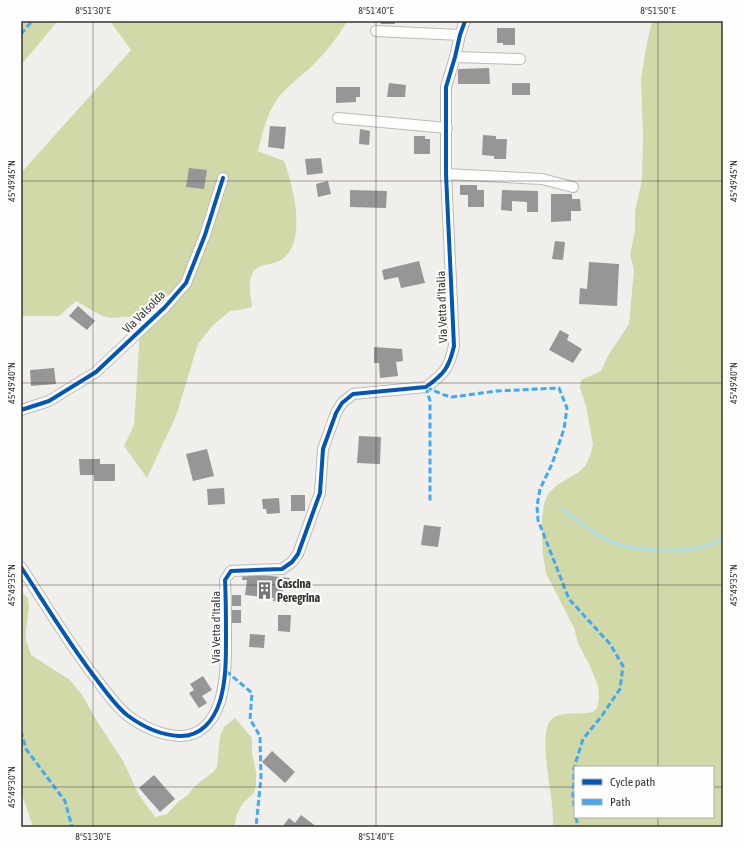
<svg xmlns="http://www.w3.org/2000/svg" width="744" height="848" font-family="'Asap Condensed',sans-serif">
<rect width="100%" height="100%" fill="#f1efec"/>
<g fill="#d2d9a8" fill-rule="evenodd">
<path d="M 25,21 L 58,21 L 21,65 L 21,25 Z"/>
<path d="M 110,21 L 347,21 C 338,38 324,54 311,67 C 298,79 283,89 274,104 C 266,118 262,135 258,151 L 284,161 C 293,185 307,238 284,258 C 279,262 271,264 264,265 C 245,269 250,293 252,307 L 239,310 L 230,311 L 212,326 L 198,344 L 176,416 L 147,478 L 124,446 L 134,425 L 141,316 L 110,318 L 100,315 L 76,301 L 59,316 L 21,316 L 21,173 L 131,50 Z"/>
<path d="M 652,21 L 723,21 L 723,827 L 553,827 C 553,820 553,812 552,805 C 551,788 537,727 553,718 C 563,711 581,715 593,712 L 597,708 L 599,699 L 598,686 L 591,668 L 578,643 L 574,628 L 546,573 L 543,555 L 542,539 L 542,518 L 544,504 L 548,494 L 557,485 L 579,472 L 585,466 L 590,456 L 593,445 L 586,406 L 580,388 L 581,380 L 601,371 L 609,354 L 629,324 L 634,270 L 630,255 L 635,231 L 635,211 L 642,180 L 643,135 L 641,80 L 646,48 ZM 575,767 L 713,767 L 713,817 L 575,817 Z"/>
<path d="M 21,591 L 28,598 L 29,607 L 26,631 L 26,640 L 31,655 L 70,680 L 82,695 L 97,721 L 123,761 L 139,795 L 155,817 L 167,814 L 179,801 L 188,795 L 194,787 L 213,772 L 217,767 L 220,736 L 224,727 L 235,718 L 252,738 L 252,753 L 256,772 L 256,785 L 254,793 L 243,803 L 237,814 L 234,827 L 33,827 L 21,792 Z"/>
</g>
<g fill="none" stroke-linecap="round" stroke-linejoin="round">
<path stroke="#a8e0f3" stroke-width="2.5" d="M 562,508 C 578,522 595,535 615,543 C 636,551 685,553 706,546 C 712,544 717,541 723,538"/>
</g>
<g fill="#979595">
<rect x="381" y="21" width="14" height="3"/>
<path d="M 497,28 L 515,28 L 515,45 L 503,45 L 503,43 L 497,43 Z"/>
<path d="M 489,68 L 490,84 L 458,84 L 458,69 Z"/>
<path d="M 389,83 L 406,85 L 405,97 L 387,97 Z"/>
<rect x="512" y="83" width="18" height="12"/>
<path d="M 336,87 L 360,87 L 360,97 L 356,97 L 356,102 L 336,103 Z"/>
<path d="M 270,126 L 286,127 L 284,149 L 268,147 Z"/>
<path d="M 360,129 L 370,131 L 369,145 L 359,144 Z"/>
<path d="M 483,135 L 496,136 L 496,139 L 507,139 L 506,159 L 494,159 L 494,156 L 482,155 Z"/>
<path d="M 414,136 L 425,136 L 425,139 L 430,139 L 430,154 L 414,154 Z"/>
<path d="M 321,158 L 323,173 L 307,175 L 305,159 Z"/>
<path d="M 189,168 L 207,170 L 204,189 L 186,187 Z"/>
<path d="M 328,181 L 331,194 L 318,197 L 316,184 Z"/>
<path d="M 460,185 L 477,185 L 477,190 L 484,190 L 484,207 L 468,207 L 468,195 L 460,195 Z"/>
<path d="M 350,190 L 387,191 L 386,208 L 350,207 Z"/>
<path d="M 502,190 L 538,191 L 538,212 L 527,212 L 527,202 L 512,201 L 512,211 L 501,210 Z"/>
<path d="M 551,194 L 572,194 L 572,199 L 580,199 L 581,211 L 571,211 L 571,221 L 551,222 Z"/>
<path d="M 555,241 L 565,242 L 563,260 L 552,259 Z"/>
<path d="M 419,261 L 425,283 L 401,288 L 398,277 L 384,280 L 382,270 Z"/>
<path d="M 589,262 L 619,264 L 617,306 L 579,304 L 580,288 L 587,289 Z"/>
<path d="M 78,306 L 95,321 L 87,330 L 69,316 Z"/>
<path d="M 560,330 L 569,335 L 567,340 L 582,349 L 573,363 L 549,350 Z"/>
<path d="M 374,347 L 402,349 L 403,361 L 396,362 L 398,376 L 380,378 L 379,363 L 374,363 Z"/>
<path d="M 54,368 L 56,384 L 31,386 L 30,370 Z"/>
<path d="M 359,436 L 381,437 L 380,464 L 357,463 Z"/>
<path d="M 207,449 L 214,476 L 193,481 L 186,454 Z"/>
<path d="M 79,459 L 100,459 L 100,464 L 115,464 L 115,481 L 94,481 L 94,475 L 80,475 Z"/>
<path d="M 224,488 L 225,504 L 208,505 L 207,489 Z"/>
<rect x="291" y="495" width="14" height="16"/>
<path d="M 279,498 L 280,513 L 267,514 L 266,509 L 263,509 L 262,499 Z"/>
<path d="M 424,525 L 441,527 L 438,547 L 421,545 Z"/>
<path d="M 243,573 L 290,578 L 289,587 L 283,586 L 282,602 L 273,601 L 274,598 L 245,595 L 247,580 L 242,580 Z"/>
<rect x="232" y="595" width="9" height="11"/>
<rect x="231" y="610" width="10" height="13"/>
<path d="M 278,615 L 291,615 L 290,632 L 278,631 Z"/>
<path d="M 250,634 L 265,635 L 264,648 L 249,647 Z"/>
<path d="M 203,676 L 212,690 L 202,696 L 207,703 L 199,708 L 189,693 L 194,690 L 190,684 Z"/>
<path d="M 272,751 L 295,772 L 285,783 L 262,762 Z"/>
<path d="M 154,775 L 175,799 L 160,812 L 139,788 Z"/>
<path d="M 301,815 L 317,827 L 282,827 L 289,818 L 295,823 Z"/>
</g>
<g fill="none" stroke-linecap="round" stroke-linejoin="round">
<defs>
<g id="street">
<path d="M 376,31 L 460,35"/>
<path d="M 455,57 L 520,59"/>
<path d="M 338,118 L 447,128"/>
<path d="M 446,174 L 542,179 L 573,187"/>
<path d="M 21,410 L 49,401 L 96,372 L 165,307 L 186,283 L 205,235 L 223,178"/>
<path d="M 21,567 C 46,605 69,644 97,680 C 106,692 116,706 127,715 C 143,727 159,735 179,736 C 201,737 214,720 220,701 C 226,681 226,660 226,638 C 226,619 226,600 225,580 L 231,571 L 282,569 L 292,562 L 298,554 L 320,493 L 323,449 L 336,413 L 342,403 L 353,394 L 426,387 C 444,374 449,368 454,346 L 446,174 L 446,87 L 455,57 L 460,35 L 465,21"/>
</g>
</defs>
<use href="#street" stroke="#bbbab7" stroke-width="12"/>
<use href="#street" stroke="#fdfdfc" stroke-width="10"/>
<g stroke="#3fa9f5" stroke-width="3" stroke-dasharray="6 3" stroke-linecap="butt">
<path d="M 21,34 L 32,21"/>
<path d="M 426,387 L 444,395 L 452,397 L 497,391 L 559,388 L 567,408 L 564,429 L 552,464 L 540,489 L 537,506 L 538,520 L 569,599 L 610,644 L 623,666 L 620,689 L 601,717 L 583,739 L 574,768 L 573,799 L 575,810"/>
<path d="M 426,387 L 430,401 L 430,502"/>
<path d="M 226,671 L 252,693 L 250,719 L 260,736 L 261,777 L 256,827"/>
<path d="M 21,731 L 26,749 L 65,801 L 72,827"/>
<path d="M 576,817 L 578,827"/>
</g>
<defs>
<g id="cycleway">
<path d="M 21,410 L 49,401 L 96,372 L 165,307 L 186,283 L 205,235 L 223,178"/>
<path d="M 21,567 C 46,605 69,644 97,680 C 106,692 116,706 127,715 C 143,727 159,735 179,736 C 201,737 214,720 220,701 C 226,681 226,660 226,638 C 226,619 226,600 225,580 L 231,571 L 282,569 L 292,562 L 298,554 L 320,493 L 323,449 L 336,413 L 342,403 L 353,394 L 426,387 C 444,374 449,368 454,346 L 446,174 L 446,87 L 455,57 L 460,35 L 465,21"/>
</g>
</defs>
<use href="#cycleway" stroke="#fffdfb" stroke-width="6"/>
<use href="#cycleway" stroke="#0057b8" stroke-width="4"/>
</g>
<path fill="none" stroke="#353432" stroke-width="1" stroke-opacity="0.45" d="M 93,21 L 93,827M 376,21 L 376,827M 658,21 L 658,767M 21,181 L 723,181M 21,383 L 723,383M 21,585 L 723,585M 21,787 L 575,787M 713,787 L 723,787M 658,817 L 658,827"/>
<defs>
<symbol id="building-bare" viewBox="-9 -9 18 18"><path d="M-4-6H4V6H1V3H-1V6H-4ZM-2.5-4.3h1.7v1.8h-1.7ZM.8-4.3h1.7v1.8H.8ZM-2.5-1h1.7V.8h-1.7ZM.8-1h1.7V.8H.8Z" fill="#777573" stroke="#fffdfb" stroke-width="2.5" paint-order="stroke"/></symbol>
</defs>
<g fill-rule="evenodd">
<use href="#building-bare" x="252" y="578" width="25" height="25"/>
</g>
<g text-anchor="middle" dominant-baseline="central" stroke-width="4" stroke-linejoin="round" paint-order="stroke">
<g font-size="12" fill="#353432" stroke="#fffdfb">
<text transform="translate(442 307) rotate(-92)">Via Vetta d'Italia</text>
<text transform="translate(144 312) rotate(-45)">Via Valsolda</text>
<text transform="translate(216 627) rotate(-90)">Via Vetta d'Italia</text>
</g>
<g font-size="12" font-weight="bold" fill="#353432" stroke="#fffdfb" text-anchor="start">
<text x="277" y="584">Cascina<tspan x="277" dy="14">Peregrina</tspan></text>
</g>
</g>
<rect width="744" height="848" fill="none" stroke="#fffdfb" stroke-width="44"/>
<rect x="574" y="766" width="140" height="52" fill="#fffdfb" stroke="#aeadab"/>
<rect x="582" y="779" width="20" height="6" fill="#0057b8" stroke="#aeadab"/>
<text x="610" y="786" font-size="12" fill="#353432">Cycle path</text>
<rect x="582" y="799" width="20" height="6" fill="#3fa9f5" stroke="#aeadab"/>
<text x="610" y="806" font-size="12" fill="#353432">Path</text>
<rect x="22" y="22" width="700" height="804" fill="none" stroke="#353432" stroke-width="1.5"/>
<g font-size="10" text-anchor="middle" fill="#353432">
<text x="93" y="14">8°51'30"E</text>
<text x="376" y="14">8°51'40"E</text>
<text x="658" y="14">8°51'50"E</text>
<text transform="translate(11 181) rotate(-90)" y="4">45°49'45"N</text>
<text transform="translate(733 181) rotate(-90)" y="4">45°49'45"N</text>
<text transform="translate(11 383) rotate(-90)" y="4">45°49'40"N</text>
<text transform="translate(733 383) rotate(-90)" y="4">45°49'40"N</text>
<text transform="translate(11 585) rotate(-90)" y="4">45°49'35"N</text>
<text transform="translate(733 585) rotate(-90)" y="4">45°49'35"N</text>
<text transform="translate(11 787) rotate(-90)" y="4">45°49'30"N</text>
<text x="93" y="840">8°51'30"E</text>
<text x="376" y="840">8°51'40"E</text>
</g>
</svg>
